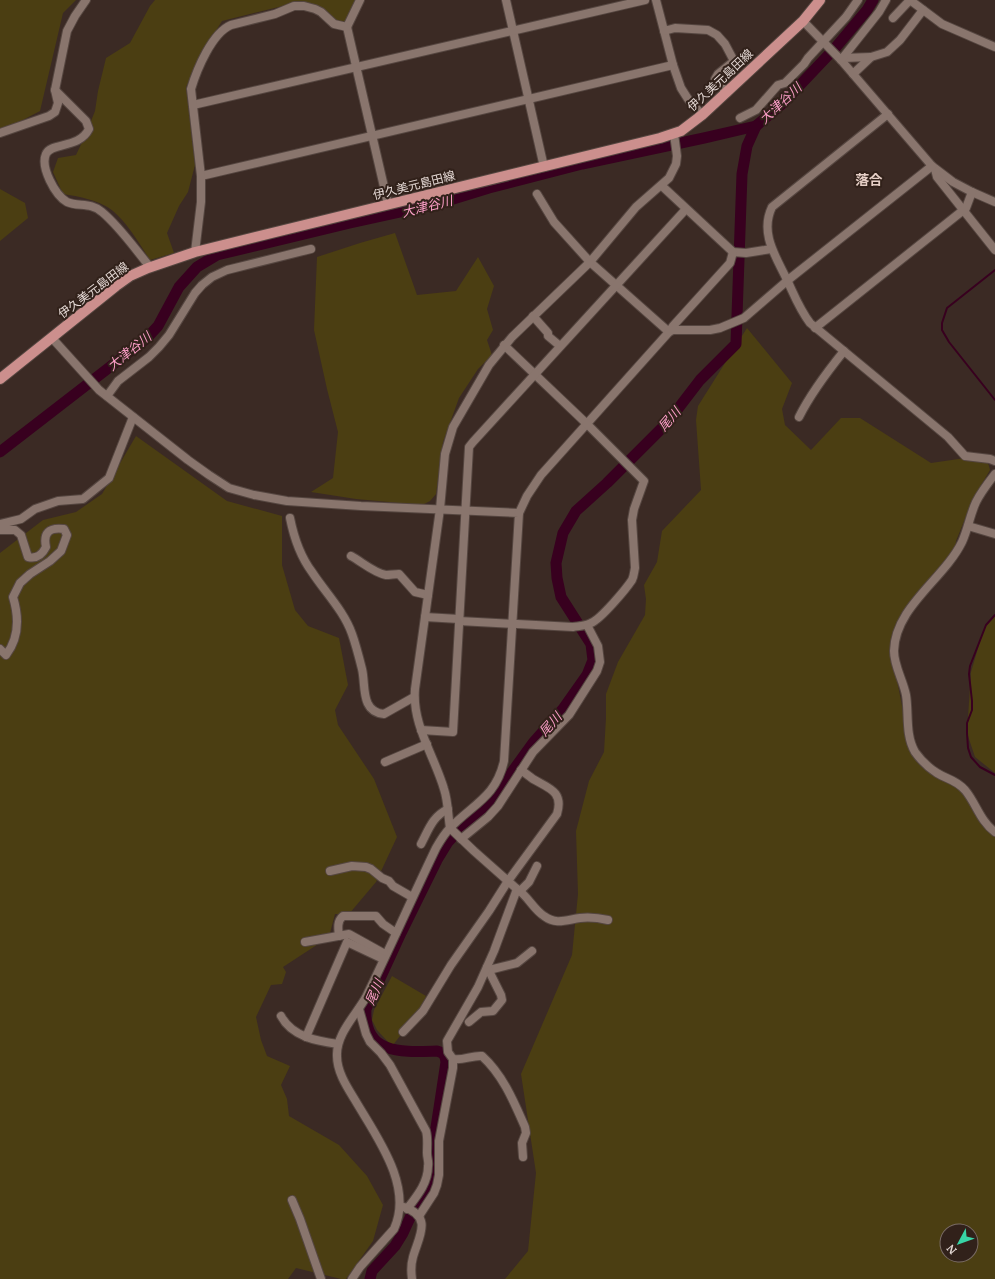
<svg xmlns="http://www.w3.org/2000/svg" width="995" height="1279" font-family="'PT Serif','Noto Sans JP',serif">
<rect width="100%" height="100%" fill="#3b2a24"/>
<g fill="#4b3e12" fill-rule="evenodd">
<path d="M 0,0 L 76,0 L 63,13 L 40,111 L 0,132 Z"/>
<path d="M 155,0 L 357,0 L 347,24 L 334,20 L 291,4 L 222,21 L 207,45 L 186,87 L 195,165 L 188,192 L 179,206 L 167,233 L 174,253 L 150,260 C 139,243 128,224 113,211 C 102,201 77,196 63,194 L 53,172 L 58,158 L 76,155 L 85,136 L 95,111 L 98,91 L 106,58 L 130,43 L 150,6 Z"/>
<path d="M 0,189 L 25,203 L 28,218 L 0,241 Z"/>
<path d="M 395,233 L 417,295 L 456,291 L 478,257 L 494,286 L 487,309 L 493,330 L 487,340 L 492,355 L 478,369 L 459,398 L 443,442 L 436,494 L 430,501 L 422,505 L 356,499 L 311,492 L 333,478 L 338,432 L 327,389 L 314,330 L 317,257 L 360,243 Z"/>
<path d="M 747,328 L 792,383 L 782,409 L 785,425 L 811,450 L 841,418 L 860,418 L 931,463 L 986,455 L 990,470 L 973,499 L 956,541 L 954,562 L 936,578 L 894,631 L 896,675 L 908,737 L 922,766 L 959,787 L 995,831 L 995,1279 L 505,1279 L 528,1251 L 536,1173 L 521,1074 L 572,955 L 578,894 L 576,831 L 589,781 L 604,752 L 606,718 L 606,694 L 618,662 L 645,615 L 646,599 L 644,585 L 657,562 L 662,531 L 701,490 L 696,420 L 698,406 ZM 947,1231 L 971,1231 L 971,1255 L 947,1255 Z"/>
<path d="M 136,436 L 227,501 L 282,516 L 282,565 L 295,610 L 308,626 L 339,638 L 348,685 L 335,710 L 338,725 L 374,779 L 397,837 L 376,882 L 349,914 L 335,914 L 329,937 L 283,967 L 286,972 L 282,984 L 271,985 L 256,1017 L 261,1040 L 267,1056 L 290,1066 L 281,1085 L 287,1099 L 289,1116 L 339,1145 L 367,1176 L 383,1205 L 373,1241 L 346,1279 L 341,1279 L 296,1268 L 288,1279 L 0,1279 L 0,553 L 43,520 L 76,512 L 102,494 Z"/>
<path d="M 995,615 L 995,773 L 975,757 L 967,733 L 971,672 L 984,628 Z"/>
<path d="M 392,976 L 426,996 L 420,1010 L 393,1045 L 390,1044 L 377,1030 L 372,1020 L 374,1010 Z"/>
</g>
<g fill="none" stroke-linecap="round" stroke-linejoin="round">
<g stroke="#38001f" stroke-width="2">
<path d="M 995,270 L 947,308 L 942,323 L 942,330 L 949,342 L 995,400"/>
<path d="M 995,615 L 986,625 L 970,666 L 969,674 L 972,701 L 972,710 L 967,723 L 967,733 L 968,748 L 971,757 L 980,767 L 995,775"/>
</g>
<g stroke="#38001f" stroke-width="11">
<path d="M 0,452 L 146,339 L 158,326 L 179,287 L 197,267 L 217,255 L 350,223 L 437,204 L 489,188 L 582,164 L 704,138 L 756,126 L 783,103 L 836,47 L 867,10 L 873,0"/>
<path d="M 370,1279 L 372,1271 L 395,1246 L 403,1233 L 414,1209 L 427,1193 L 432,1183 L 433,1168 L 433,1147 L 446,1062 C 445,1055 444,1053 437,1051 C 405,1052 363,1056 366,1009 L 401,933 L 437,860 L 448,842 L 459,830 L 486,808 L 533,743 L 563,709 L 587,675 L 593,660 L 591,644 L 561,597 L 557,578 L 556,563 L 563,533 L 576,511 L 607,483 L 667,423 L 700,380 L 736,344 L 742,174 L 747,146 L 756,126"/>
</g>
<defs>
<g id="minor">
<path d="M 506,0 L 544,167"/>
<path d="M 656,0 L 673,65 L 681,88 L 688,99 L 702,115"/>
<path d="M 910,0 L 942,24 L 995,47"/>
<path d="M 893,18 L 910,0"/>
<path d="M 803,21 L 841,60 L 932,166 L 953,182 L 972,192 L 995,202"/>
<path d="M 347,27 L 388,204"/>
<path d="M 664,31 L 675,28 L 708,30 L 717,35 L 725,44 L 734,61 L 718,74 L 715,79 L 727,93"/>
<path d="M 843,58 L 871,57"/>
<path d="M 841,60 L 879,12 L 886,0"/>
<path d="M 853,74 L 871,57 L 887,52 L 900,40 L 923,10"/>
<path d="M 55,90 L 86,121 L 89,129 C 79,149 51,142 46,154 C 40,167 55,195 67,202 C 78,207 91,202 102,212 C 120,227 135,249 150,267"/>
<path d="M 193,105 L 645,0"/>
<path d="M 888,114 L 772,207 C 759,234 777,258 788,282 C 795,297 800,310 810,323 L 948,437 L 965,456 L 990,459 L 995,461"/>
<path d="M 740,118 L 756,110 L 778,85 L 785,83 L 804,64 L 808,58 L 846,17 L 858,0"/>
<path d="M 0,133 L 49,116 L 55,112 L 58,103 L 55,90 L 67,31 L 75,16 L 86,0"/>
<path d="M 935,169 L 937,177 L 995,250"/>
<path d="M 201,176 L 673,65"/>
<path d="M 662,186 L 733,252 L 746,253 L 771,249"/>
<path d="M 537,194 L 554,222 L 590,262 L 669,332 L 673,326 L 730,263 L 733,252"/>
<path d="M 195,252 L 201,202 L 201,176 L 191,89 C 197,69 212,33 231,25 L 275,14 L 294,6 L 304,6 L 315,9 L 321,12 L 334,24 L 347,27 L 360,0"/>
<path d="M 533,316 L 548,333 L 548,336 L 560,346"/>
<path d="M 815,328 L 966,208 L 972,192"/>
<path d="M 52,338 L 99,390 L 188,460 L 209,475 L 229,488 L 254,495 L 287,501 L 361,506 L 519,513 L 504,761 C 496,797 473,804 450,828 C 444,834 440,841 436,848 C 412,898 390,948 366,997 C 356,1015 336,1034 337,1056 C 337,1072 347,1087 355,1100 C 376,1136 414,1186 394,1229 L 360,1267 L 352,1279"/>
<path d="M 107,396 L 118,381 L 149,357 L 159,347 L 169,335 L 195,293 L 202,285 L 212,277 L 227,270 L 311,249"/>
<path d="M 799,417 C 811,393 827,372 844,351"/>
<path d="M 995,474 C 988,483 981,492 976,502 C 970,515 968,529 962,542 C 944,579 895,607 894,651 C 894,666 903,680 906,695 C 909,713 905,735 915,752 C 920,759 929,768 937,773 C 948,780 955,779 965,790 C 976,803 980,821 995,832"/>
<path d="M 519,513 L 527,496 L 541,475 L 669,332 L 673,330 L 710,330 L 720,328 L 744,318 L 788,280 L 932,166"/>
<path d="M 290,518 C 294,538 300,556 312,572 C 325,592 344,611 352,634 C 356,645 359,657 362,669 C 366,685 360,712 384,714 L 414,697"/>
<path d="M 0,524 L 21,519 L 35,509 L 58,501 L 83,499 L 109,478 L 133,417"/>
<path d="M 968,526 L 995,534"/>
<path d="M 0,530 L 15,530 L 21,535 L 28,557 C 37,559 42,555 46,547 C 43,533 49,527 64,529 L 67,535 L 61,551 L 50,561 L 30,574 L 20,583 L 13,597 C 19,617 20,637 6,655 L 0,649"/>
<path d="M 351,556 C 362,562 374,573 386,575 C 390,575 395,574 399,574 L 415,592 L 428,595"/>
<path d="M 425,617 L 459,619"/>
<path d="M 459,621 L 573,627 C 579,626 585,626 591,623 C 601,619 626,589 632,580 C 634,576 634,572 635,568 L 632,520 L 634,509 L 644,481 L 587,424 L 504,345"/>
<path d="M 421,730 L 453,732 L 469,447 L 473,442 L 686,209"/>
<path d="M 385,762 L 427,744"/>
<path d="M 461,839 L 488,817 L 498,806 L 533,752 L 569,715 L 597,671 L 600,662 L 598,646 L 587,625"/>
<path d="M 421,844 C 429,829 432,817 448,809"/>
<path d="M 330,871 L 352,866 L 366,867 L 371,869 L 382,878 L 389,881 L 393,886 L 412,897"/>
<path d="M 517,889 C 528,896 533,909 544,916 C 556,925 566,920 580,918 C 589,917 599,918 608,920"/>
<path d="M 520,891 L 529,882 L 537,866"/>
<path d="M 339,936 C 338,928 337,921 343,916 L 376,916 L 383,924 L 396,933"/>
<path d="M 305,942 L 349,934 L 385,954"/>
<path d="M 489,970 L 517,963 L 532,951"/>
<path d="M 359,1009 L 366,1034 L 370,1042 L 381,1053 L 390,1065 L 426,1131 C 428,1138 427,1146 427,1153 C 427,1158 429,1162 428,1166 C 428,1183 417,1196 407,1209"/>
<path d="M 281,1016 C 292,1037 317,1041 338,1044"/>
<path d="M 469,1022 L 481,1012 L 493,1011 L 502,1000 L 501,995 L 487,967"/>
<path d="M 403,1032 L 423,1011 L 451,965 L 489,911 L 508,881 L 557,814 C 564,791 548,788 533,779 C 529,776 525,773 521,770"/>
<path d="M 306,1037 L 347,942 L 383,959"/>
<path d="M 453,1059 C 463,1061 472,1055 482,1056 C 503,1075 514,1102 525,1127 L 526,1133 L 522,1143 L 523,1157"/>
<path d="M 292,1200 L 300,1219 L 321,1279"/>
<path d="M 404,1207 C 433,1217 419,1236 413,1257 C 411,1264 411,1272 412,1279"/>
<path d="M 419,1216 L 434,1193 L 437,1185 L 439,1175 L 439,1141 L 453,1068 L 453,1059 L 448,1052 L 447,1041 L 478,987 L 494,951 L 517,889 L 474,851 L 450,828 C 448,815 448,801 444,789 C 434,755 412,725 415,689 L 440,509 L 445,454 L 453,427 L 489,365 L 512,337 L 590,262 L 636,207 L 669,178 L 676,164 L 677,156 L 674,134"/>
</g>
<path id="major" d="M 0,379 L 116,286 L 130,276 L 148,268 L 195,252 L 284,230 L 660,138 L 681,131 L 702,115 L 803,21 L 820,0"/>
</defs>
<use href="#minor" stroke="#554640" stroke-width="10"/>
<use href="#major" stroke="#554640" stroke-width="12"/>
<use href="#minor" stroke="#89756d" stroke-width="8"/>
<use href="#major" stroke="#cc8f8d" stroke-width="10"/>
</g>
<g text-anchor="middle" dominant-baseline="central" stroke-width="4" stroke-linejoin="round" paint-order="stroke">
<g font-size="12" fill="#e5d9d5" stroke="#31211a">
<text transform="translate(720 80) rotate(-43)">伊久美元島田線</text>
<text transform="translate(414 185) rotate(-14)">伊久美元島田線</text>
<text transform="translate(93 290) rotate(-37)">伊久美元島田線</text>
</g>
<g font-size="13" font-style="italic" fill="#fa9dc6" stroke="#31211a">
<text transform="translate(780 103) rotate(-43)">大津谷川</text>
<text transform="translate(427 206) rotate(-14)">大津谷川</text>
<text transform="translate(129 351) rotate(-39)">大津谷川</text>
<text transform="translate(669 419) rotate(-49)">尾川</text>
<text transform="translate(550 724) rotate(-48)">尾川</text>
<text transform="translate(374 992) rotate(-66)">尾川</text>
</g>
<g font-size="14" font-weight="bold" fill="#e6cfc6" stroke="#31211a">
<text x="869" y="179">落合</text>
</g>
</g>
<g transform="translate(959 1243) rotate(229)"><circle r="19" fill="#31211a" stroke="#796b65"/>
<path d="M0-3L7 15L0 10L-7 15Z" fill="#38d4a6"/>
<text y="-6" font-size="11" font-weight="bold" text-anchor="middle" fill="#e5d9d5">N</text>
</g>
</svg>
